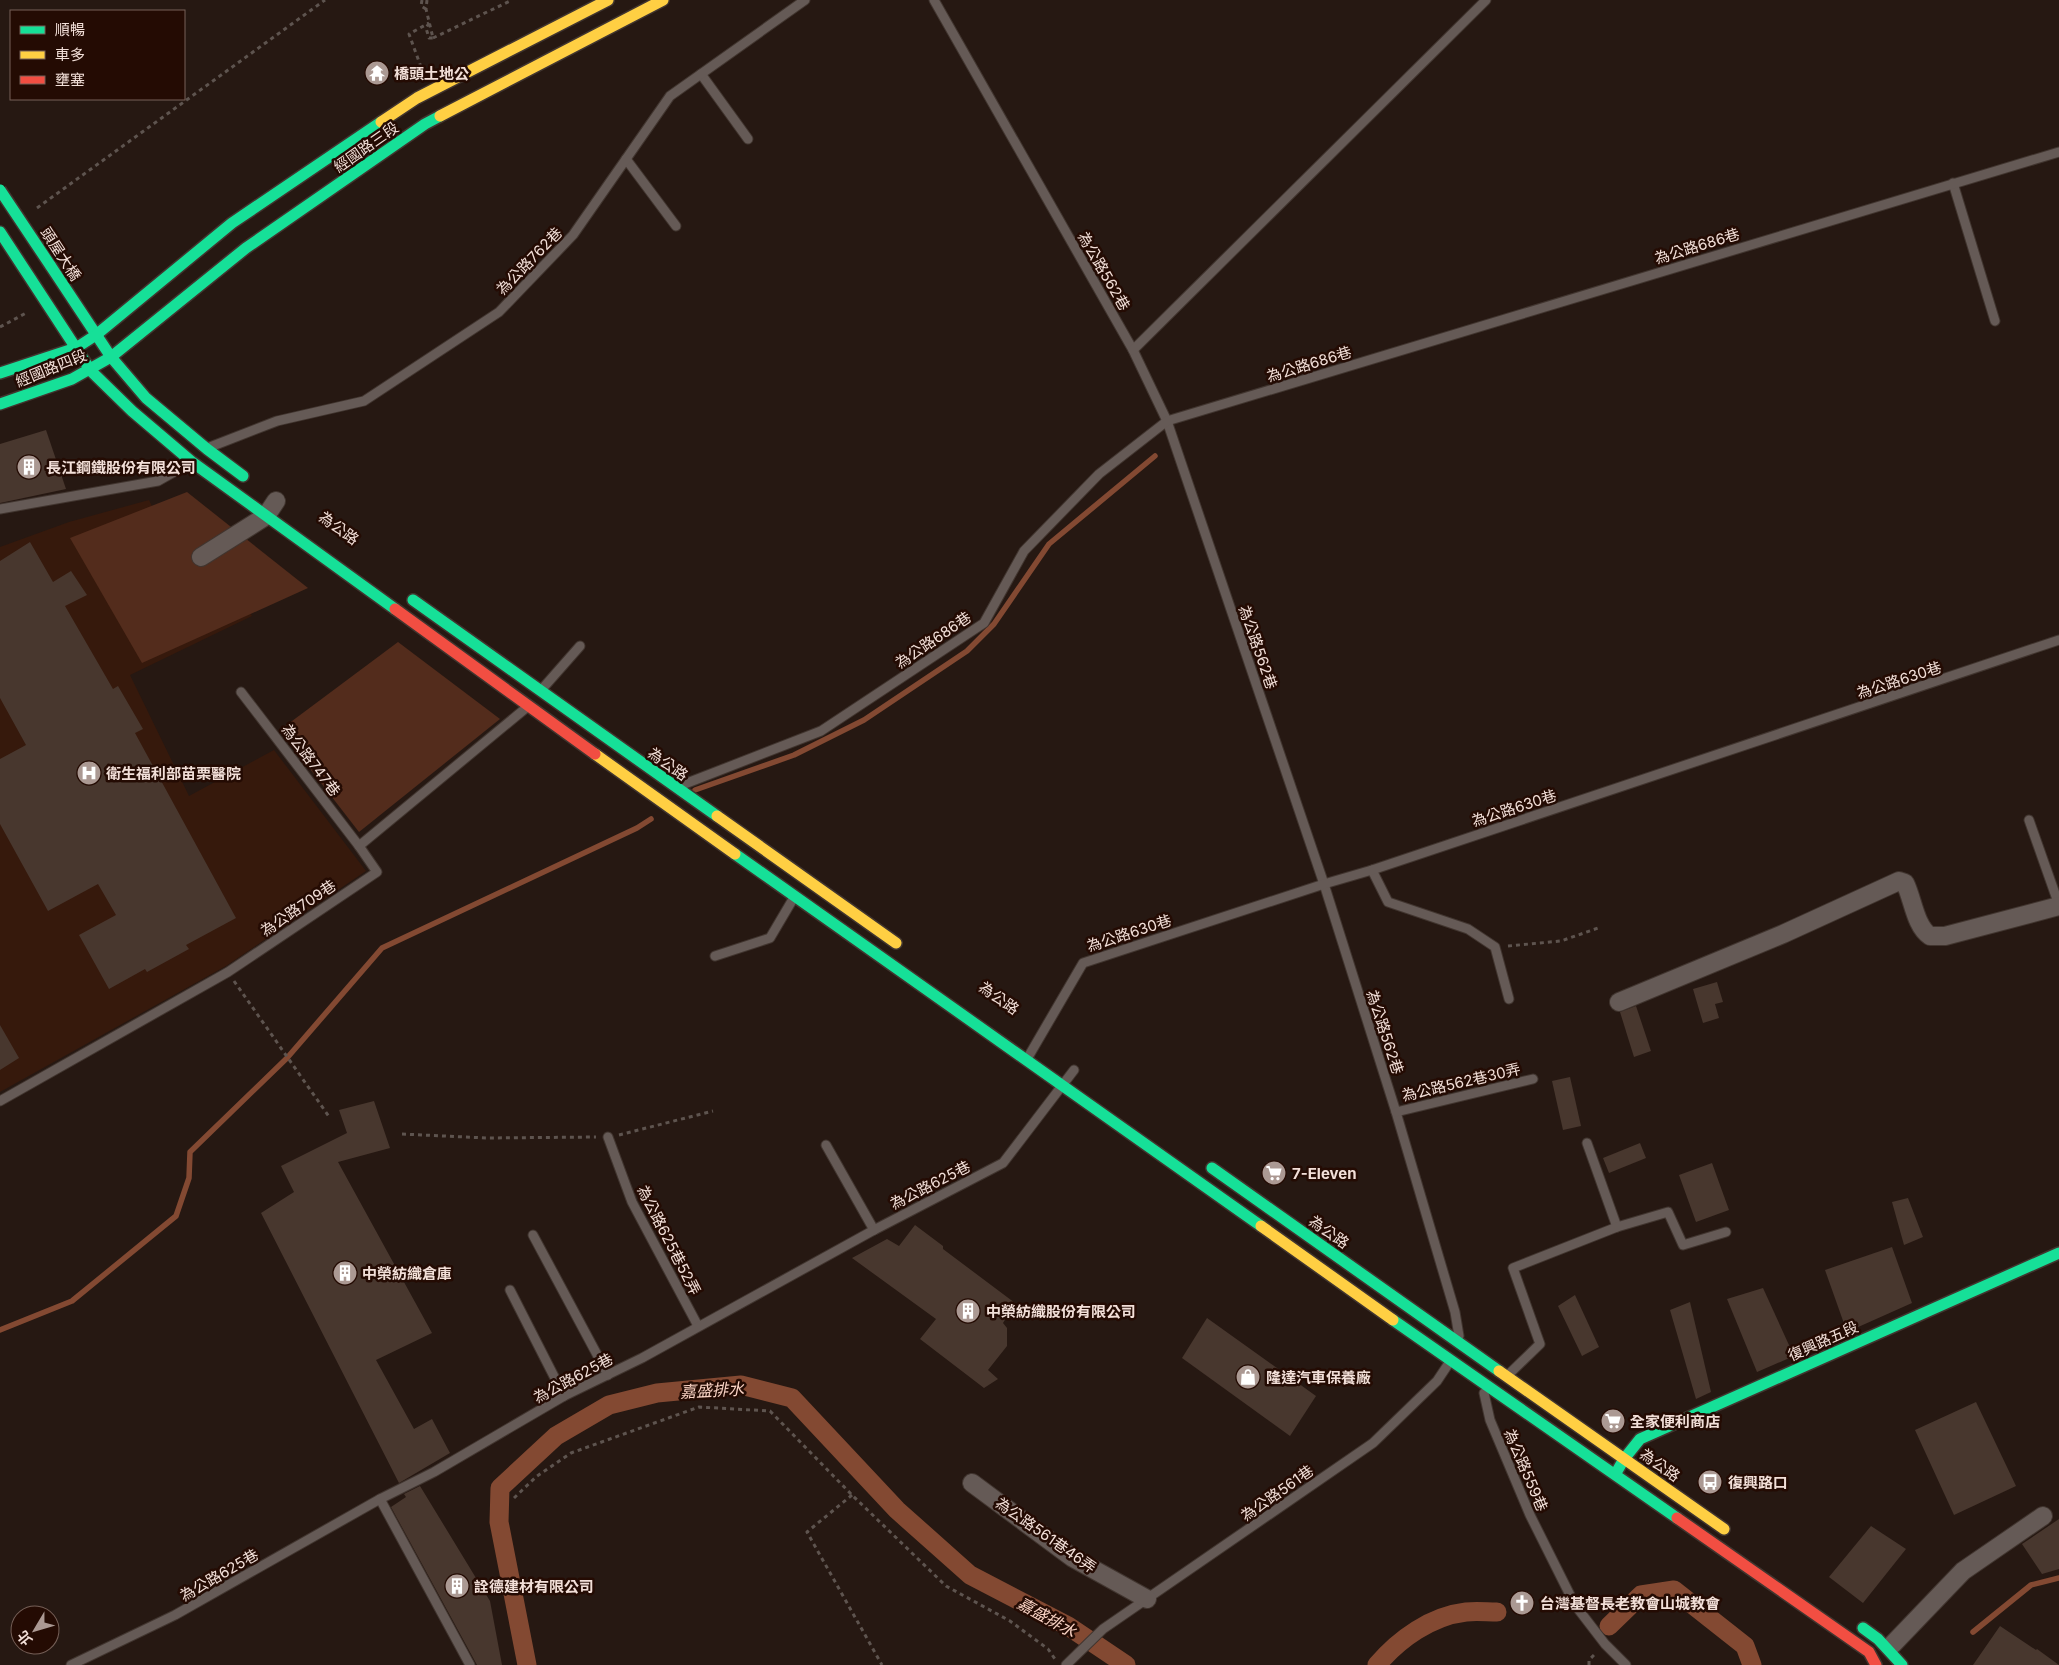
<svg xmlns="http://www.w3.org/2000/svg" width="2059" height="1665" font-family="Inter,'Noto Sans TC',sans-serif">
<rect width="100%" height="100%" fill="#261812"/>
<path fill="#36190c" d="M 149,500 L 177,556 L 221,564 L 252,616 L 130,675 L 189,796 L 274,750 L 366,871 L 226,966 L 0,1092 L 0,547 L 69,522 Z"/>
<g fill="#532c1c">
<path d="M 187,492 L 308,588 L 142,663 L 70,538 Z"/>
<path d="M 398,642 L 500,719 L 359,832 L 280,730 Z"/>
</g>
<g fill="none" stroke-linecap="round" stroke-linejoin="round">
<g stroke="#834932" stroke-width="5.5">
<path d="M 695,790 L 794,755 L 864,720 L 967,651 L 994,624 L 1049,544 L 1155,456"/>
<path d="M 0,1330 L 72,1301 L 176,1216 L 189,1178 L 190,1152 L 287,1058 L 382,948 L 637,828 L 651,819"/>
<path d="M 1973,1632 L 2031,1585 L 2059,1578"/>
</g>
<g stroke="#834932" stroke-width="19">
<path d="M 1609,1626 L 1641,1595 L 1674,1590 L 1745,1646 L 1752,1665"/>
<path d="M 527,1665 L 499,1522 L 500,1488 L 556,1436 L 609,1405 L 657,1393 L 741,1385 L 792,1398 L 897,1510 L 970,1575 L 1068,1626 L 1126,1665"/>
<path d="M 1377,1665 C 1399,1639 1431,1616 1466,1612 C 1476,1611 1487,1612 1497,1612"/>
</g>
</g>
<g fill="#48372e">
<path d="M 46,430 L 66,489 L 0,503 L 0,444 Z"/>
<path d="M 30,542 L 53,582 L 71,571 L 87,595 L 65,606 L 113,689 L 118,686 L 143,729 L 135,733 L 236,918 L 186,945 L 189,949 L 147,972 L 145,969 L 109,989 L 79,935 L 116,915 L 98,884 L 48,911 L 0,824 L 0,759 L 26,745 L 0,698 L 0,561 Z"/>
<path d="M 1717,982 L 1723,1002 L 1715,1004 L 1719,1018 L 1703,1023 L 1693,989 Z"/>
<path d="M 1636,1006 L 1651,1051 L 1634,1057 L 1620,1012 Z"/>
<path d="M 0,1025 L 19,1058 L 0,1070 Z"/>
<path d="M 1570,1077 L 1581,1126 L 1563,1130 L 1552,1081 Z"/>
<path d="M 374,1101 L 390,1148 L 338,1162 L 432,1333 L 376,1360 L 414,1429 L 432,1419 L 450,1453 L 399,1483 L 261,1213 L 294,1192 L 281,1166 L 347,1133 L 339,1110 Z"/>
<path d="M 1640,1143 L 1646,1158 L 1609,1173 L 1603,1158 Z"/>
<path d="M 1712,1163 L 1729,1210 L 1696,1222 L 1679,1175 Z"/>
<path d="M 1908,1198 L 1923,1237 L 1904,1245 L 1892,1202 Z"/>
<path d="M 915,1225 L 943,1246 L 943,1249 L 1015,1303 L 1003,1323 L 1007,1328 L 1007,1346 L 988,1370 L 998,1379 L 984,1388 L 920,1339 L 936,1319 L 852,1258 L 887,1239 L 899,1246 Z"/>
<path d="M 1892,1247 L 1912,1303 L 1847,1332 L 1825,1270 Z"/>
<path d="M 1763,1288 L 1794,1356 L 1757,1372 L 1727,1299 Z"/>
<path d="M 1575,1295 L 1599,1347 L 1582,1356 L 1558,1306 Z"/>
<path d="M 1690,1302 L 1711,1392 L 1696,1399 L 1670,1310 Z"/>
<path d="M 1207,1318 L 1316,1396 L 1290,1436 L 1182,1358 Z"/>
<path d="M 1976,1402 L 2016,1486 L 1954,1515 L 1915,1430 Z"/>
<path d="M 420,1486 L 490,1601 L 502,1665 L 477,1665 L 391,1507 L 406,1497 L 404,1494 Z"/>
<path d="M 2059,1519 L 2059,1569 L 2042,1574 L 2022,1544 Z"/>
<path d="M 1871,1526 L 1906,1549 L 1863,1603 L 1829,1577 Z"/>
<path d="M 2000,1626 L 2036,1650 L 2037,1649 L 2059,1665 L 1973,1665 Z"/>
</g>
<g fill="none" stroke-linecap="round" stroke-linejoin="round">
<defs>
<g id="lane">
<path d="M 934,0 L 1133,350 L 1167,421 L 1324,884 L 1396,1112 L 1455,1312 L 1459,1336"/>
<path d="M 701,74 L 748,139"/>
<path d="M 626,159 L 676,226"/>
<path d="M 1953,183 L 1995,321"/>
<path d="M 1133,350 L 1486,0"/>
<path d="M 210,447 L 277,421 L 364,401 L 499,312 L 573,235 L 670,96 L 805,0"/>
<path d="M 0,509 L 158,481 L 188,464"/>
<path d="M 543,688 L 580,646"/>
<path d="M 241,692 L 359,846"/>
<path d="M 682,785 L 821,731 L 984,623 L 1024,551 L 1099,474 L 1167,421 L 2059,152"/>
<path d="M 2029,820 L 2059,905"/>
<path d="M 1372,870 L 1388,902 L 1468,929 L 1495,947 L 1509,999"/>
<path d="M 715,956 L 770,938 L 793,899"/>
<path d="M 1027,1059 L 1083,963 L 1324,884 L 1372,870 L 2059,640"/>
<path d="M 0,1101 L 228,972 L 377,872 L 359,846 L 526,708"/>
<path d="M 1396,1112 L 1533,1079"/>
<path d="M 608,1137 L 632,1202 L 698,1326"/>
<path d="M 1587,1143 L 1617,1227"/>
<path d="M 826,1145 L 874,1230"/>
<path d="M 533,1235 L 608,1375"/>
<path d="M 510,1290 L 564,1396"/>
<path d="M 1509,1374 L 1540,1344 L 1513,1268 L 1617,1227 L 1668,1212 L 1683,1245 L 1726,1232"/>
<path d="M 1484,1393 L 1490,1420 L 1530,1515 L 1575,1605 L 1605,1644 L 1626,1665"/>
<path d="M 380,1499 L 470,1665"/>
<path d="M 71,1665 L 175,1615 L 380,1499 L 434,1472 L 564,1396 L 642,1358 L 874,1230 L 1003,1163 L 1074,1070"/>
<path d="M 1066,1665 L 1103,1629 L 1373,1443 L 1437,1381 L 1449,1363"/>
</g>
<g id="street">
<path d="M 201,557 L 266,516 L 276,501"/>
<path d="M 1619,1002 L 1783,934 L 1899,881 L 1905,883 C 1913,899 1915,926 1930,936 L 1945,936 L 2059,906"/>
<path d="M 972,1483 L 1073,1558 L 1147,1599"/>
<path d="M 1892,1645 L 1963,1571 L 2043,1516"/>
</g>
<g id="fast">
<path d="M 0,232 L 91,371 L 132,411 L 192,462 L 395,609"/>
<path d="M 50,265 L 111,357 L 146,398 L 207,449 L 243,476"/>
<path d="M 0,373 L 76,348 L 96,335 L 232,223 L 381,122"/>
<path d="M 0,404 L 72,379 L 111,357 L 246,248 L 425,124 L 440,116"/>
<path d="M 413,600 L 717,816"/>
<path d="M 735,854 L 1261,1226"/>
<path d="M 1212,1168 L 1499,1371"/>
<path d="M 1393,1320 L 1677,1518"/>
<path d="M 1616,1473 L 1624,1459 L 1640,1439 L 2059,1253"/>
<path d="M 1863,1628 L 1878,1639 L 1902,1665"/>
</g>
<g id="slow">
<path d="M 440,116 L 663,0"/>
<path d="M 381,122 L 417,98 L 608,0"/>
<path d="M 595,754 L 735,854"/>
<path d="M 717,816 L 896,943"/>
<path d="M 1261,1226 L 1393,1320"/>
<path d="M 1499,1371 L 1724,1529"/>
</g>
<g id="jam">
<path d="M 395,609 L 595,754"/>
<path d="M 1677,1518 L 1869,1652 L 1876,1665"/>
</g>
</defs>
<use href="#lane" stroke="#41352f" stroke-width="11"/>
<use href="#street" stroke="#41352f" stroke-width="20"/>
<use href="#fast" stroke="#41352f" stroke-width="14"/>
<use href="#slow" stroke="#41352f" stroke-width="14"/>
<use href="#jam" stroke="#41352f" stroke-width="14"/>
<g stroke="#5e544f" stroke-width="3" stroke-dasharray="4 4" stroke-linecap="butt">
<path d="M 422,0 L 421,6 L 426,9"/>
<path d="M 427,0 L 426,9 L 433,38"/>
<path d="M 429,23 L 426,28 L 429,38 L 433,38"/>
<path d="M 433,38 L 512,0"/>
<path d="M 421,67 L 409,34 L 429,23"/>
<path d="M 37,208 L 325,0"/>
<path d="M 0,327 L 28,312"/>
<path d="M 1508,946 L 1561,941 L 1601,927"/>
<path d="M 234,981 L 330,1118"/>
<path d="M 402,1134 L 486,1138 L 596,1137"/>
<path d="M 619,1135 L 713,1111"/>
<path d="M 852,1495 L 807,1532 L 882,1665"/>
<path d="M 514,1498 L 537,1476 L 571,1453 L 699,1407 L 770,1411 L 852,1495 L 946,1586 L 1010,1621 L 1048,1649 L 1055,1659"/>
<path d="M 1589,1665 L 1589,1660 L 1596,1653"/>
</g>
<use href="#lane" stroke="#655a56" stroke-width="9"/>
<use href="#street" stroke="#655a56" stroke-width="18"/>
<use href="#fast" stroke="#16e098" stroke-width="11"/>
<use href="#slow" stroke="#ffcf43" stroke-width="11"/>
<use href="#jam" stroke="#f24e42" stroke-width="11"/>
<defs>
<path id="fast-bridge" d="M 0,190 L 50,265"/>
</defs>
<use href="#fast-bridge" stroke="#41352f" stroke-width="14" stroke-linecap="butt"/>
<use href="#fast-bridge" stroke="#16e098" stroke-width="11"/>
</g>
<defs>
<symbol id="temple-disc" viewBox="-11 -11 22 22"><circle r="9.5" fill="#ab9993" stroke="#240b03"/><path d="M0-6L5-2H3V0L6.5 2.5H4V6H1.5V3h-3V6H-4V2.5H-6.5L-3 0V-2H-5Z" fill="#fff"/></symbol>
<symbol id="building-disc" viewBox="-11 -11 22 22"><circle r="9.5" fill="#ab9993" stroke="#240b03"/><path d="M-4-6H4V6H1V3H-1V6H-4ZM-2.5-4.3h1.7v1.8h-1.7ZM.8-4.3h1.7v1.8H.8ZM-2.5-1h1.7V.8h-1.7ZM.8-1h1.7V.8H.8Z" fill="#fff"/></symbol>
<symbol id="hospital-disc" viewBox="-11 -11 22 22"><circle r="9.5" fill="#ab9993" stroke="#240b03"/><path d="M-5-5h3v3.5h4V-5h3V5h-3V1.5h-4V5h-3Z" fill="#fff"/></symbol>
<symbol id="supermarket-disc" viewBox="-11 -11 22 22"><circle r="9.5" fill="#ab9993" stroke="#240b03"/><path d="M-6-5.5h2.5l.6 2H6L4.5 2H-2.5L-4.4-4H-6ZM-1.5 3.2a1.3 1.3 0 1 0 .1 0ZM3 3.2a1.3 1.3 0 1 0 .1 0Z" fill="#fff"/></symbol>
<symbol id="shop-disc" viewBox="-11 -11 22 22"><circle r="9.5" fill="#ab9993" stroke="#240b03"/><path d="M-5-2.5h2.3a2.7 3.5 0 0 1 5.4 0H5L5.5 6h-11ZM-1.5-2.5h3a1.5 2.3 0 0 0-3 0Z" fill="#fff"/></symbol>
<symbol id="bus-disc" viewBox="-11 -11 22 22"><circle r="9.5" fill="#ab9993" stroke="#240b03"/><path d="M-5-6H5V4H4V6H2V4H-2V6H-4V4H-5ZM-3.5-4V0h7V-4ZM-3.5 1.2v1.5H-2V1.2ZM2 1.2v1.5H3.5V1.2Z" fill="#fff"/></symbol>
<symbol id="church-disc" viewBox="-11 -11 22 22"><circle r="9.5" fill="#ab9993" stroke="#240b03"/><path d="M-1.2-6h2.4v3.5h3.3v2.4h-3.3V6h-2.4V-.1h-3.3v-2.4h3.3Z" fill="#fff"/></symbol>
</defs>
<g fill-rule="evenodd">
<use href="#temple-disc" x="363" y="59" width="28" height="28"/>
<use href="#building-disc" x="15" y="453" width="28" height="28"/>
<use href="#hospital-disc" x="75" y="759" width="28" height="28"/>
<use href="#supermarket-disc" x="1260" y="1159" width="28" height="28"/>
<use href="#building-disc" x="331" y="1259" width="28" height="28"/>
<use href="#building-disc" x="954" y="1297" width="28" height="28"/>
<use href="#shop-disc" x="1234" y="1363" width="28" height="28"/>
<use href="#supermarket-disc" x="1599" y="1407" width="28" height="28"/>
<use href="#bus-disc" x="1696" y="1468" width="28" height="28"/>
<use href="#building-disc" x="443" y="1572" width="28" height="28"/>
<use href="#church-disc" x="1508" y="1589" width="28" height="28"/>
</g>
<g text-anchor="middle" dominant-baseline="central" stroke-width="5" stroke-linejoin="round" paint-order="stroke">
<g font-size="15" font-weight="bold" fill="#f2dfd8" stroke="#240b03" text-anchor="start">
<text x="394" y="73">橋頭土地公</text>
<text x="46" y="467">長江鋼鐵股份有限公司</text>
<text x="106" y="773">衛生福利部苗栗醫院</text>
<text x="1292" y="1173">7-Eleven</text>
<text x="362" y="1273">中榮紡織倉庫</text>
<text x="986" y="1311">中榮紡織股份有限公司</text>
<text x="1266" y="1377">隆達汽車保養廠</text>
<text x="1630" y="1421">全家便利商店</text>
<text x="1728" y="1482">復興路口</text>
<text x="474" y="1586">詮德建材有限公司</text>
<text x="1540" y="1603">台灣基督長老教會山城教會</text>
</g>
<g font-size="15" fill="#f2dfd8" stroke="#240b03">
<text transform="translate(366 147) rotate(-35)">經國路三段</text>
<text transform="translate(1697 246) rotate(-17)">為公路686巷</text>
<text transform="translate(61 254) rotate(57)">頭屋大橋</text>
<text transform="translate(529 261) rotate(-46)">為公路762巷</text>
<text transform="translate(1104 271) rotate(60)">為公路562巷</text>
<text transform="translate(1309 364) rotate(-17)">為公路686巷</text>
<text transform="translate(51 368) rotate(-22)">經國路四段</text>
<text transform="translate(339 528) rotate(36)">為公路</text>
<text transform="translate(933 640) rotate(-34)">為公路686巷</text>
<text transform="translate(1258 647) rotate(71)">為公路562巷</text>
<text transform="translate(1899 680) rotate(-18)">為公路630巷</text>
<text transform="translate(311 760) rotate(53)">為公路747巷</text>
<text transform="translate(668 764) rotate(35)">為公路</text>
<text transform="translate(1514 808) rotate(-18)">為公路630巷</text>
<text transform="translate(298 908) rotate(-34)">為公路709巷</text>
<text transform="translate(1129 933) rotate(-18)">為公路630巷</text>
<text transform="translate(999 998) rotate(35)">為公路</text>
<text transform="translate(1385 1032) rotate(72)">為公路562巷</text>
<text transform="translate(1461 1082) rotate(-13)">為公路562巷30弄</text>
<text transform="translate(930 1185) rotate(-27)">為公路625巷</text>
<text transform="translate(1329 1232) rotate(35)">為公路</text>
<text transform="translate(669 1240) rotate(63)">為公路625巷52弄</text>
<text transform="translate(1823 1341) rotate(-24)">復興路五段</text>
<text transform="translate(573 1378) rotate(-28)">為公路625巷</text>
<text transform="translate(1660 1465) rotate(35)">為公路</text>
<text transform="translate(1526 1470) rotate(67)">為公路559巷</text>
<text transform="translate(1277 1493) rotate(-35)">為公路561巷</text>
<text transform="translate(1046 1535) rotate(35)">為公路561巷46弄</text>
<text transform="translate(219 1575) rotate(-30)">為公路625巷</text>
</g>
<g font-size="16" font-style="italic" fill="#fbd4c5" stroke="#240b03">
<text transform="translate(712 1390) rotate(-3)">嘉盛排水</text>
<text transform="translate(1047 1617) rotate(29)">嘉盛排水</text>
</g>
</g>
<rect x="10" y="10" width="175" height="90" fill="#240b03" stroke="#766058"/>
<rect x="20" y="26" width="25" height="8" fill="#16e098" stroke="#766058"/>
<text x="55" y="35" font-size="15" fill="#f2dfd8">順暢</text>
<rect x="20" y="51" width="25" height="8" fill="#ffcf43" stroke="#766058"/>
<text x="55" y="60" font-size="15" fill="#f2dfd8">車多</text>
<rect x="20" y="76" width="25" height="8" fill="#f24e42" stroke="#766058"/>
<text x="55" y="85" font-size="15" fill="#f2dfd8">壅塞</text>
<g transform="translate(35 1630) rotate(232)"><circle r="24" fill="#240b03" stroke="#766058"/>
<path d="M0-4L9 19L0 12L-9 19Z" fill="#ab9993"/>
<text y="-8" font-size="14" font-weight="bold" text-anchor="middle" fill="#f2dfd8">北</text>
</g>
</svg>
